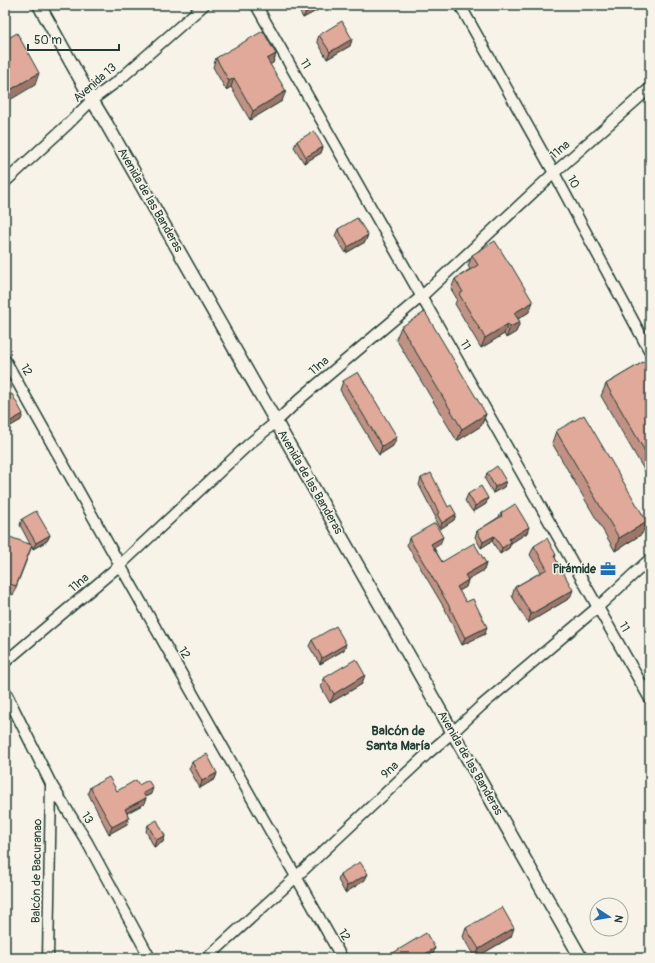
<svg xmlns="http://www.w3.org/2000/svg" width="655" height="963" font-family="Pangolin,sans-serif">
<rect width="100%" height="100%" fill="#f7f3e8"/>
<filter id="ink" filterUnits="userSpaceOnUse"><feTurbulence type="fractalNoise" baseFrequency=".025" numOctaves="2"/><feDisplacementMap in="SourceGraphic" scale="8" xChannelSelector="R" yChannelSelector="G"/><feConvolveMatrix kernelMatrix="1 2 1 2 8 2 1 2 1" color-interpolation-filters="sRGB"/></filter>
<g filter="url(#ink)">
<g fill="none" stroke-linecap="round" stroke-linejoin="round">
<defs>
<g id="minor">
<path d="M 256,5 L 650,699"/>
<path d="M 460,5 L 554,173 L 650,352"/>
<path d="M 5,182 L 68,124 L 92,100 L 119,80 L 204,5"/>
<path d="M 5,360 L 120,565 L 342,958"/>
<path d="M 5,662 L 120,565 L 249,444 L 276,422 L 301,398 L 422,296 L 554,173 L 650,88"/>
<path d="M 5,691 L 51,784 L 87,842 L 150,958"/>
<path d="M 48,958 L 51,784"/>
<path d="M 207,958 L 296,877 L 426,755 L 453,732 L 481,706 L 598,607 L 650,559"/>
</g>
<path id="tertiary" d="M 39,5 L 92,100 L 106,123 L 581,958"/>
</defs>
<use href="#minor" stroke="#1f3d34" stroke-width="13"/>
<use href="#tertiary" stroke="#1f3d34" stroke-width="15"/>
<use href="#minor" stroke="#f7f3e8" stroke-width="10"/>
<use href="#tertiary" stroke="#f7f3e8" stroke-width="12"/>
</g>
<g fill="#c19184" stroke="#1f3d34">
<path d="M 296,5 L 320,5 L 318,10 L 303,18 Z"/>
<path d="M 319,35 L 352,39 L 350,46 L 327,59 L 317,41 Z"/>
<path d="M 276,54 L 273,63 L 270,64 L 282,101 L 250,120 L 231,87 L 226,90 L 213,67 L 216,58 Z"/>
<path d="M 297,141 L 323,147 L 321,153 L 304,163 L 294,147 Z"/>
<path d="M 338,229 L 368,235 L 365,242 L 346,253 L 335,236 Z"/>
<path d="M 472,255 L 529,312 L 518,319 L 520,322 L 516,332 L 506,338 L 504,334 L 481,348 L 455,304 L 457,299 L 451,289 L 455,279 L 470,269 L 468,266 Z"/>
<path d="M 401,327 L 486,414 L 481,426 L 457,441 L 396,339 Z"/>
<path d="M 650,358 L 650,480 L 601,396 L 606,384 Z"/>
<path d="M 343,381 L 393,446 L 379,455 L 340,390 Z"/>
<path d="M 5,398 L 21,420 L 7,428 L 5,426 Z"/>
<path d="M 556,431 L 642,534 L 615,551 L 552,443 Z"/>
<path d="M 487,473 L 506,481 L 504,487 L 493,493 L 485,479 Z"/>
<path d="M 421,478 L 448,507 L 456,514 L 454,520 L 440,529 L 435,520 L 436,518 L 419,485 Z"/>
<path d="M 468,494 L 486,504 L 473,512 L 465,501 Z"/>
<path d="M 501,513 L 527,533 L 511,543 L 509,548 L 500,554 L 492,541 L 481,548 L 475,537 L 477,531 L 499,517 Z"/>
<path d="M 22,519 L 50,535 L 47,541 L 33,549 L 32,546 L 13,595 L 5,592 L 5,541 L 30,544 L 20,525 Z"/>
<path d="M 409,538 L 440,544 L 434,548 L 442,562 L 486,563 L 484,570 L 468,579 L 468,580 L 466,587 L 459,591 L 485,634 L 462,645 L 446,611 L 407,545 Z"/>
<path d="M 534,546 L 556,555 L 555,558 L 570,598 L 528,623 L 512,596 L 515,587 L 541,572 L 530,555 Z"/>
<path d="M 312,640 L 344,650 L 320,664 L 309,646 Z"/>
<path d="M 324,678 L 362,684 L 330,703 L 321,687 Z"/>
<path d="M 192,762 L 217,773 L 215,779 L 200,788 L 189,769 Z"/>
<path d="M 139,785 L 151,794 L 145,797 L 146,798 L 144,804 L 127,813 L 129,818 L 127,824 L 109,834 L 88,793 L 90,787 L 117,791 Z"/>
<path d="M 148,825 L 165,836 L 163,842 L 154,847 L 146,831 Z"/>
<path d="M 340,874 L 365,880 L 345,893 L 338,880 Z"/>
<path d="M 466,928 L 511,937 L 475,958 L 463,937 Z"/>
</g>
<g fill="#9d766b" stroke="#1f3d34">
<path d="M 317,5 L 320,5 L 318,10 L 303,18 L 306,12 Z"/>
<path d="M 352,39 L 350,46 L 327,59 L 330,52 Z"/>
<path d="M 276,54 L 273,63 L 264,68 L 267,59 Z"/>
<path d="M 39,73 L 35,85 L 5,103 L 5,93 Z"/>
<path d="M 234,78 L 231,87 L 226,90 L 229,81 Z"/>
<path d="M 286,91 L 282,101 L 250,120 L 253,111 Z"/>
<path d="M 323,147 L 321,153 L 304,163 L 306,157 Z"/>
<path d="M 368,235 L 365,242 L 346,253 L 348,247 Z"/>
<path d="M 533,302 L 529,312 L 511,323 L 514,313 Z"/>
<path d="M 520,322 L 516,332 L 506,338 L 510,327 Z"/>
<path d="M 508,324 L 504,334 L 481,348 L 485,338 Z"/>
<path d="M 23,414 L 21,420 L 7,428 L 9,422 Z"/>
<path d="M 486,414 L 481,426 L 457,441 L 462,429 Z"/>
<path d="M 397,437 L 393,446 L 379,455 L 382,446 Z"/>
<path d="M 506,481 L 504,487 L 493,493 L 495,487 Z"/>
<path d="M 488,498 L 486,504 L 473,512 L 475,506 Z"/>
<path d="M 456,514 L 454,520 L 440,529 L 442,523 Z"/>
<path d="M 647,522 L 642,534 L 615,551 L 619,538 Z"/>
<path d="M 529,527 L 527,533 L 511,543 L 509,548 L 500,554 L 502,548 L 509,539 Z"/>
<path d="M 50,535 L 47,541 L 33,549 L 36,543 Z"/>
<path d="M 494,536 L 492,541 L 481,548 L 483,542 Z"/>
<path d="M 443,537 L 440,544 L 429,551 L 431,544 Z"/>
<path d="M 486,563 L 484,570 L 463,582 L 465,575 Z"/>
<path d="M 468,580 L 466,587 L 454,594 L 457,587 Z"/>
<path d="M 573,590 L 570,598 L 528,623 L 531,614 Z"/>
<path d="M 487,627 L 485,634 L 462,645 L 465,638 Z"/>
<path d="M 346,644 L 344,650 L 320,664 L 322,658 Z"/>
<path d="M 365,675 L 362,684 L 330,703 L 334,694 Z"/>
<path d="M 217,773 L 215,779 L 200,788 L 202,781 Z"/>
<path d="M 153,788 L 151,794 L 141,799 L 143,793 Z"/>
<path d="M 146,798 L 144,804 L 123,815 L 125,809 Z"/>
<path d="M 129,818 L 127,824 L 109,834 L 112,827 Z"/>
<path d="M 165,836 L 163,842 L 154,847 L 156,840 Z"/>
<path d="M 368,874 L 365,880 L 345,893 L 347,886 Z"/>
<path d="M 514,928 L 511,937 L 475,958 L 479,949 Z"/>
<path d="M 435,948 L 432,958 L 419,958 Z"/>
</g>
<g fill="#e0a999" stroke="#1f3d34">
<path d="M 302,5 L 317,5 L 306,12 Z"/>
<path d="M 342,21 L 352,39 L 330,52 L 319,35 Z"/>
<path d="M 263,31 L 276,54 L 267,59 L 286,91 L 253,111 L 234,78 L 229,81 L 216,58 Z"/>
<path d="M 17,33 L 39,73 L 5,93 L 5,40 Z"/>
<path d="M 314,131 L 323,147 L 306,157 L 297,141 Z"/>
<path d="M 357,218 L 368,235 L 348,247 L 338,229 Z"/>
<path d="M 495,241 L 510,265 L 511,265 L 533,302 L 514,313 L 520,322 L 510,327 L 508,324 L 485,338 L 459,294 L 463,292 L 455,279 L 478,265 L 472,255 Z"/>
<path d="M 425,312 L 486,414 L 462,429 L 401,327 Z"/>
<path d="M 650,358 L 650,460 L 606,384 Z"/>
<path d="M 358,372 L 397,437 L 382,446 L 343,381 Z"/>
<path d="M 12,394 L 23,414 L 9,422 L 5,415 L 5,398 Z"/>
<path d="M 584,415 L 647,522 L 619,538 L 556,431 Z"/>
<path d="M 497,466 L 506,481 L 495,487 L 487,473 Z"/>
<path d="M 431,473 L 448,507 L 451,505 L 456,514 L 442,523 L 437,514 L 439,513 L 421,478 Z"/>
<path d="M 481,486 L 488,498 L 475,506 L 468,494 Z"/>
<path d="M 515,504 L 529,527 L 509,539 L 511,542 L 502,548 L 494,536 L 483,542 L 477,531 L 502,516 L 501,513 Z"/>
<path d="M 36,511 L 50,535 L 36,543 L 22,519 Z"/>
<path d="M 435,523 L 443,537 L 431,544 L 442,562 L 474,543 L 486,563 L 465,575 L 468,580 L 457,587 L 466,602 L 473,599 L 487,627 L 465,638 L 448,604 L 409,538 Z"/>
<path d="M 7,536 L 32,545 L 16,586 L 5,582 L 5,541 Z"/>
<path d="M 547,538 L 556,555 L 554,556 L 573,590 L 531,614 L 515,587 L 547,569 L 534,546 Z"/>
<path d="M 336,626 L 346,644 L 322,658 L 312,640 Z"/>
<path d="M 356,659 L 365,675 L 334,694 L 324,678 Z"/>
<path d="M 207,754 L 217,773 L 202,781 L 192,762 Z"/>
<path d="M 109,777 L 117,791 L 136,780 L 139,785 L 148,780 L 153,788 L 143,793 L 146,798 L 125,809 L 129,818 L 112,827 L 90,787 Z"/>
<path d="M 157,820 L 165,836 L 156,840 L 148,825 Z"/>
<path d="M 360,862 L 368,874 L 347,886 L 340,874 Z"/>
<path d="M 502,907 L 514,928 L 479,949 L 466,928 Z"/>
<path d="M 426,933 L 435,948 L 419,958 L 389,958 L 388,956 Z"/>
</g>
</g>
<defs>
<symbol id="office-bare" viewBox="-9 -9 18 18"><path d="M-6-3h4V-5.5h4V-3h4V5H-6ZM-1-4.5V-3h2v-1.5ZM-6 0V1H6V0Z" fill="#1f6fb2" stroke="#f7f3e8" stroke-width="2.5" paint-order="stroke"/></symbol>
</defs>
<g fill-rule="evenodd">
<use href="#office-bare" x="597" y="558" width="22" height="22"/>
</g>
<g text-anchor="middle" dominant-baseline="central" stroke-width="3" stroke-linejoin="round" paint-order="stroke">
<g font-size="12" fill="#1f3d34" stroke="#f7f3e8">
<text transform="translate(305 64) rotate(60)">11</text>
<text transform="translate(95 83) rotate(-41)">Avenida 13</text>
<text transform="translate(560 150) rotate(-41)">11na</text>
<text transform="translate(573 182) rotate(62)">10</text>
<text transform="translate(150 200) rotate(60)">Avenida de las Banderas</text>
<text transform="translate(465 345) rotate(60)">11</text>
<text transform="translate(319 366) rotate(-40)">11na</text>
<text transform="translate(26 370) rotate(61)">12</text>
<text transform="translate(310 482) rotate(60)">Avenida de las Banderas</text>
<text transform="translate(79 583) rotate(-40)">11na</text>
<text transform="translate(624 627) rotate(61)">11</text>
<text transform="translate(184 653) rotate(60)">12</text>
<text transform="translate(470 763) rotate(60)">Avenida de las Banderas</text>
<text transform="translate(390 770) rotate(-43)">9na</text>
<text transform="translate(87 818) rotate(58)">13</text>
<text transform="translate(37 871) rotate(-89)">Balcón de Bacuranao</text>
<text transform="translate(344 935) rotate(60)">12</text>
</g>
<g font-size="12" font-weight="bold" fill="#1f3d34" stroke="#f7f3e8" text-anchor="end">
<text x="596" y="569">Pirámide</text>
</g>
<g font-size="13" font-weight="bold" fill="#1f3d34" stroke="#f7f3e8">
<text x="398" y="731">Balcón de<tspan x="398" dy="15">Santa María</tspan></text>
</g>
</g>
<rect width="655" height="963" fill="none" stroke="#f7f3e8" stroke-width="20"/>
<rect x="10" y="10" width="635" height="943" fill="none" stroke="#1f3d34" stroke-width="1.5" filter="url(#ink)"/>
<g transform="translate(609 917) rotate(102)"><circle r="19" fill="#f7f3e8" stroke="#a1aaa0"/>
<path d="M0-3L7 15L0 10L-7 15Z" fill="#1f6fb2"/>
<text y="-6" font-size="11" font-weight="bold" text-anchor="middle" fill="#1f3d34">N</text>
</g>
<path d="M28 44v6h91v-6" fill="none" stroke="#1f3d34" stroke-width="2"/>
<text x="34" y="44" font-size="12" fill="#1f3d34" stroke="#f7f3e8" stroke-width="3" paint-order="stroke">50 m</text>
</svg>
